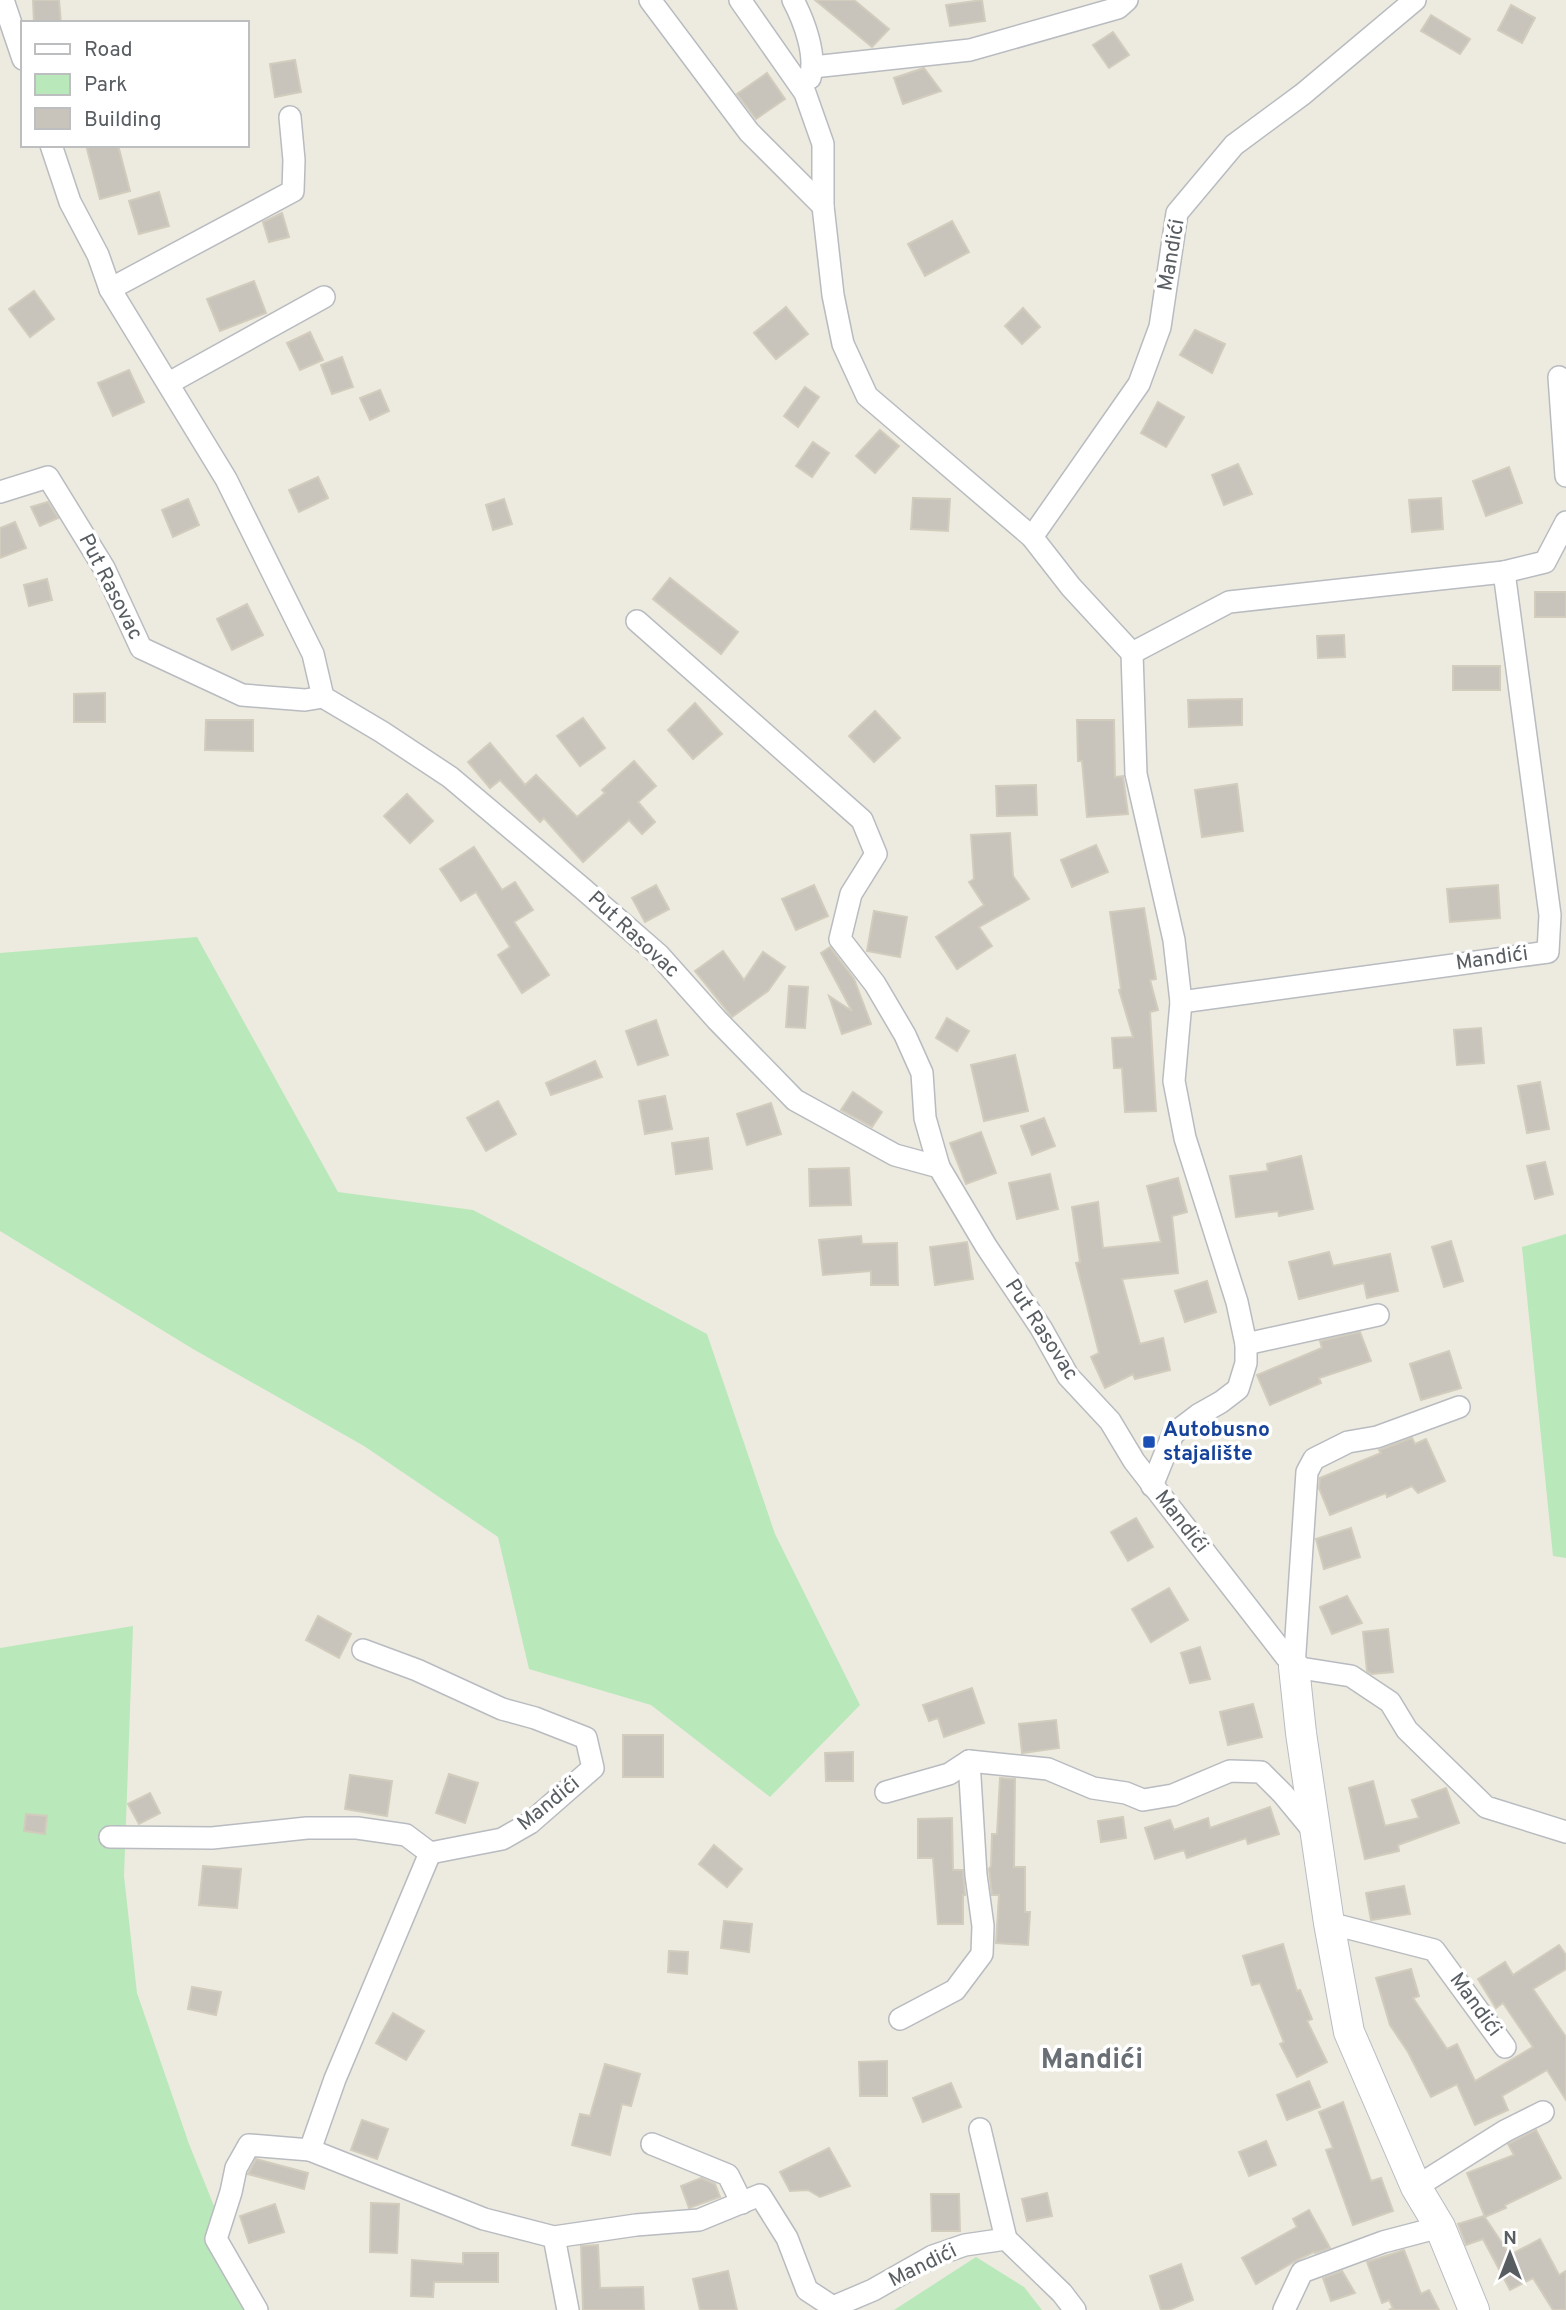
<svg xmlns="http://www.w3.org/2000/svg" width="1566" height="2310" font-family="Overpass,sans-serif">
<rect width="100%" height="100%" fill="#edebdf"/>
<g fill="#b9e8ba">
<path d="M 197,937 L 338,1192 L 473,1210 L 707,1334 L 775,1534 L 860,1705 L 770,1797 L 651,1705 L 529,1669 L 498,1537 L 364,1446 L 193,1349 L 0,1231 L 0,953 Z"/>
<path d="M 1566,1234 L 1566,1558 L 1553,1556 L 1522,1247 Z"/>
<path d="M 133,1626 L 124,1876 L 137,1993 L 189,2144 L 231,2248 L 261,2310 L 0,2310 L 0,1648 Z"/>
<path d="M 976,2257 L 1024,2287 L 1042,2310 L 894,2310 Z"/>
</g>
<g fill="#c8c4bc" stroke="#d2ccbd" stroke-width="2">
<path d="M 33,0 L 59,0 L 61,23 L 34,23 Z"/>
<path d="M 815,0 L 854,0 L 889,29 L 872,47 Z"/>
<path d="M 982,0 L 985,21 L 950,26 L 946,5 Z"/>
<path d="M 1511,5 L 1535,18 L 1522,43 L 1498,30 Z"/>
<path d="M 1431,15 L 1470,39 L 1460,54 L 1421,31 Z"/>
<path d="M 1113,32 L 1129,55 L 1109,68 L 1093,45 Z"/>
<path d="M 295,60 L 301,92 L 275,97 L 270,64 Z"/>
<path d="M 924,68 L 941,91 L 903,104 L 894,78 Z"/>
<path d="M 767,73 L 785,99 L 756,119 L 737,94 Z"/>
<path d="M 86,145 L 118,145 L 130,191 L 100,199 Z"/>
<path d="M 159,192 L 169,226 L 139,234 L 129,201 Z"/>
<path d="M 282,213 L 289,237 L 269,242 L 263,222 Z"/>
<path d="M 952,221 L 969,252 L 925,276 L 908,244 Z"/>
<path d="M 254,281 L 266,313 L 220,331 L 207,299 Z"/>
<path d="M 34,291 L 54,319 L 30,337 L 9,309 Z"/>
<path d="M 786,307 L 808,334 L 776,359 L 754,333 Z"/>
<path d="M 1023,308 L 1040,327 L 1022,344 L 1005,326 Z"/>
<path d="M 1195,330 L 1225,344 L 1212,373 L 1180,355 Z"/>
<path d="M 310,332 L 323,360 L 300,370 L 287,343 Z"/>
<path d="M 342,357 L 353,387 L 332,394 L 321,365 Z"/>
<path d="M 129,370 L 144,402 L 113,416 L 98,383 Z"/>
<path d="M 805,387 L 819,397 L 798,427 L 784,416 Z"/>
<path d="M 380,390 L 389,411 L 370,420 L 360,398 Z"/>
<path d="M 1158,402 L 1184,417 L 1166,447 L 1141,433 Z"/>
<path d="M 880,430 L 899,446 L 875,473 L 856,456 Z"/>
<path d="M 813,442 L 829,453 L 812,477 L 796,466 Z"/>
<path d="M 1238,464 L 1252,494 L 1224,505 L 1212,475 Z"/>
<path d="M 1509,467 L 1522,503 L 1486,516 L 1473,481 Z"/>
<path d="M 318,477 L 328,498 L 299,512 L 289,490 Z"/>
<path d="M 913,498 L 950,499 L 948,531 L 911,529 Z"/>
<path d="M 1441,498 L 1443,529 L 1412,532 L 1409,500 Z"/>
<path d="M 188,499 L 199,525 L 173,537 L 162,510 Z"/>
<path d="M 504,499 L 512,524 L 493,530 L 486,505 Z"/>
<path d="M 48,502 L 58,518 L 40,526 L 31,507 Z"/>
<path d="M 15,522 L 26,548 L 0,558 L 0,528 Z"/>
<path d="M 670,578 L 738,632 L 721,654 L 653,599 Z"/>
<path d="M 47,579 L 52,600 L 29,606 L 24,585 Z"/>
<rect x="1535" y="592" width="31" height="25"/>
<path d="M 247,604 L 263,635 L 232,650 L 217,619 Z"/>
<path d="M 1344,635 L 1345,657 L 1318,658 L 1317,636 Z"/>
<rect x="1453" y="666" width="47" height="24"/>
<path d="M 105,693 L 105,722 L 74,722 L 74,694 Z"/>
<path d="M 1242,699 L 1242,725 L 1189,727 L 1188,700 Z"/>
<path d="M 695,703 L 722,734 L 693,759 L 668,730 Z"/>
<path d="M 875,711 L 900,738 L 874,762 L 849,736 Z"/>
<path d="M 583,718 L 605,748 L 580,766 L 557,736 Z"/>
<path d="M 206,720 L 253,720 L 253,751 L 205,750 Z"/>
<path d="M 1077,720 L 1114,720 L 1115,777 L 1123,776 L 1128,814 L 1087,817 L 1082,761 L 1078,761 Z"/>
<path d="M 490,743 L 525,785 L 536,775 L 577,817 L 605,793 L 602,790 L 634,761 L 656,786 L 638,802 L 655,822 L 642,834 L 629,820 L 583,862 L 544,818 L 540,822 L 500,780 L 490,788 L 468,762 Z"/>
<path d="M 1237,784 L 1243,831 L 1202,837 L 1195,790 Z"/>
<path d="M 1036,785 L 1037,815 L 997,816 L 996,786 Z"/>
<path d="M 407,794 L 433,821 L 410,843 L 384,816 Z"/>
<path d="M 1010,833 L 1013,876 L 1029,899 L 979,927 L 992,946 L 957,969 L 936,937 L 984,905 L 969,882 L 974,879 L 971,835 Z"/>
<path d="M 1096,845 L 1108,872 L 1072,887 L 1061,860 Z"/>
<path d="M 474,847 L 502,890 L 515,882 L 533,910 L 514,922 L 549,975 L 522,993 L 498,955 L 510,947 L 476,892 L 461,901 L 440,869 Z"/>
<path d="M 656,885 L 669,909 L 645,922 L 632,898 Z"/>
<path d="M 814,885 L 828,916 L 796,930 L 782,899 Z"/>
<path d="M 1498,885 L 1500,918 L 1450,922 L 1447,889 Z"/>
<path d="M 1144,908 L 1156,979 L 1150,980 L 1158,1010 L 1150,1012 L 1156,1111 L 1125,1112 L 1122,1068 L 1114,1068 L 1112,1038 L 1133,1037 L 1119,990 L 1121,989 L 1110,912 Z"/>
<path d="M 874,911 L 907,917 L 900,957 L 867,951 Z"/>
<path d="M 830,947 L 854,979 L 871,1024 L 842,1034 L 829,996 L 852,1011 L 821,953 Z"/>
<path d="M 723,951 L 744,980 L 763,952 L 785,967 L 768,991 L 732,1017 L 695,971 Z"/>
<path d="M 789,986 L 808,987 L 805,1028 L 786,1027 Z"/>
<path d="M 947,1018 L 969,1031 L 957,1051 L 936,1038 Z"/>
<path d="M 656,1020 L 668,1055 L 638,1065 L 626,1031 Z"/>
<path d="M 1481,1028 L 1484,1063 L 1457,1065 L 1454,1030 Z"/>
<path d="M 1015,1055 L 1028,1111 L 984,1121 L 971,1065 Z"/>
<path d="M 595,1061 L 602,1077 L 551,1095 L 546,1083 Z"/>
<path d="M 1540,1082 L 1549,1129 L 1527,1133 L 1518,1086 Z"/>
<path d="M 853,1092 L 882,1112 L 872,1127 L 841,1110 Z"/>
<path d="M 665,1096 L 672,1129 L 645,1134 L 639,1101 Z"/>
<path d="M 498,1101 L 516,1134 L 486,1151 L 467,1118 Z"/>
<path d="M 771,1103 L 781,1134 L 747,1145 L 737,1114 Z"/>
<path d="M 1044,1118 L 1055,1146 L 1032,1155 L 1021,1126 Z"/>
<path d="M 981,1132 L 996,1173 L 966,1184 L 950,1143 Z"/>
<path d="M 708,1138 L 712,1169 L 676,1174 L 672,1143 Z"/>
<path d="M 1301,1156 L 1313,1209 L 1279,1216 L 1278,1211 L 1236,1217 L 1230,1176 L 1268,1171 L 1267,1164 Z"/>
<path d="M 1545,1162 L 1553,1194 L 1535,1199 L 1527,1166 Z"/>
<path d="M 849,1168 L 851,1205 L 810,1206 L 809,1169 Z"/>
<path d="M 1050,1174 L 1058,1209 L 1017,1219 L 1009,1183 Z"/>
<path d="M 1178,1178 L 1187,1212 L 1172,1216 L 1178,1273 L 1122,1279 L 1140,1344 L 1163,1338 L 1170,1370 L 1135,1379 L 1133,1374 L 1105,1388 L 1091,1357 L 1099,1353 L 1076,1263 L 1080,1262 L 1072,1207 L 1098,1202 L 1103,1248 L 1161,1242 L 1147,1186 Z"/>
<path d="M 861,1236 L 862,1244 L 897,1243 L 898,1285 L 871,1285 L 871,1271 L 823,1275 L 819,1240 Z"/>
<path d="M 1451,1241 L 1463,1281 L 1444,1287 L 1432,1247 Z"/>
<path d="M 967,1242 L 973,1279 L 935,1285 L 930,1247 Z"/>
<path d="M 1329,1252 L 1333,1266 L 1390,1254 L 1398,1291 L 1367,1298 L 1364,1283 L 1299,1299 L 1289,1262 Z"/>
<path d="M 1207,1281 L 1216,1312 L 1185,1322 L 1175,1291 Z"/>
<path d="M 1360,1332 L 1371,1361 L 1319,1378 L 1321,1383 L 1270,1405 L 1257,1375 L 1322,1348 L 1320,1341 Z"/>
<path d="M 1449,1351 L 1461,1388 L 1421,1400 L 1410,1364 Z"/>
<path d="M 1412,1438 L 1415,1444 L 1426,1439 L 1445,1481 L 1418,1493 L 1412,1486 L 1387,1497 L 1386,1493 L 1330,1515 L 1319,1488 L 1320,1478 L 1381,1453 L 1379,1450 Z"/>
<path d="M 1136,1518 L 1153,1547 L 1128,1561 L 1111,1532 Z"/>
<path d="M 1351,1528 L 1360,1557 L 1324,1569 L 1316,1539 Z"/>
<path d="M 1169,1588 L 1188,1620 L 1151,1642 L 1132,1609 Z"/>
<path d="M 1347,1596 L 1362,1623 L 1332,1634 L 1320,1607 Z"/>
<path d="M 318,1616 L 351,1634 L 339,1658 L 306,1640 Z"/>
<path d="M 1388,1629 L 1393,1672 L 1372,1674 L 1367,1671 L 1363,1632 Z"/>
<path d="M 1200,1647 L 1210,1679 L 1190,1683 L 1181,1653 Z"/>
<path d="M 972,1688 L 984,1723 L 944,1737 L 938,1718 L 929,1721 L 923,1705 Z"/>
<path d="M 1253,1704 L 1262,1737 L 1228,1745 L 1220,1712 Z"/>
<path d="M 1056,1720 L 1059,1748 L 1022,1753 L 1019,1724 Z"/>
<rect x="623" y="1735" width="40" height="42"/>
<path d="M 853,1752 L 853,1781 L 826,1781 L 825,1753 Z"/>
<path d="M 449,1774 L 478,1783 L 465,1823 L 436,1813 Z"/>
<path d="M 350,1775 L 392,1781 L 387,1816 L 345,1809 Z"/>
<path d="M 1000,1778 L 1015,1779 L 1014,1867 L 1025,1867 L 1025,1912 L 1030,1912 L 1028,1945 L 996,1943 L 999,1895 L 992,1895 L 989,1869 L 991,1866 L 992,1834 L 997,1834 Z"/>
<path d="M 1373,1781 L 1385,1826 L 1419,1818 L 1412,1800 L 1446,1788 L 1459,1823 L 1398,1845 L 1399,1851 L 1365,1859 L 1349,1788 Z"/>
<path d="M 150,1793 L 160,1813 L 139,1824 L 128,1804 Z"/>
<path d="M 1270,1807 L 1279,1834 L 1248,1844 L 1246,1838 L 1187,1858 L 1184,1850 L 1155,1859 L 1145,1828 L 1170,1820 L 1174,1830 L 1208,1818 L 1210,1828 Z"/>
<path d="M 26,1814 L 47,1816 L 45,1834 L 24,1831 Z"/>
<path d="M 1123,1817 L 1126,1838 L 1101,1842 L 1098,1821 Z"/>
<path d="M 952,1818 L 953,1870 L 963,1870 L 965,1895 L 963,1895 L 963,1924 L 938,1924 L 933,1858 L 918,1858 L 918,1819 Z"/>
<path d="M 714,1845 L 742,1869 L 727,1887 L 699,1864 Z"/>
<path d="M 203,1866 L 241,1869 L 237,1908 L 199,1905 Z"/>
<path d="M 1404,1886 L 1410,1914 L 1371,1920 L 1366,1893 Z"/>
<path d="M 724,1921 L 752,1924 L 749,1952 L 721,1948 Z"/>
<path d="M 1283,1944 L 1297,1991 L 1300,1990 L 1312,2019 L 1307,2021 L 1327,2062 L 1297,2077 L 1280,2044 L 1284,2042 L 1260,1983 L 1252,1985 L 1243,1956 Z"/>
<path d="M 1559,1945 L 1566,1955 L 1566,1969 L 1533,1989 L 1566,2037 L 1566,2100 L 1547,2070 L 1502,2096 L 1508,2110 L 1475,2125 L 1457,2084 L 1431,2097 L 1408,2052 L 1390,2025 L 1376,1978 L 1411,1969 L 1419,1996 L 1413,1998 L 1447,2049 L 1457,2044 L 1475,2081 L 1533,2047 L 1503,2003 L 1496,2008 L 1478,1979 L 1505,1962 L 1513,1975 Z"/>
<path d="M 669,1951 L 688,1952 L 687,1974 L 668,1972 Z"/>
<path d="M 192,1987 L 221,1992 L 216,2015 L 188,2009 Z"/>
<path d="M 393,2013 L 424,2031 L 406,2060 L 376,2043 Z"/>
<path d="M 887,2061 L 887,2096 L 860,2096 L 859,2062 Z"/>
<path d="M 605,2064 L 640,2074 L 631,2106 L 622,2104 L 610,2155 L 572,2145 L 580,2114 L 590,2116 Z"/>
<path d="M 1309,2081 L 1320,2107 L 1287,2120 L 1277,2095 Z"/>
<path d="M 951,2083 L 961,2107 L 923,2122 L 913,2098 Z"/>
<path d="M 1343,2102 L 1371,2181 L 1381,2178 L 1393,2211 L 1353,2225 L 1326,2150 L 1333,2148 L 1319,2112 Z"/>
<path d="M 362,2120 L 388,2129 L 377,2159 L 351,2150 Z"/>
<path d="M 1536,2130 L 1561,2178 L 1505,2205 L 1506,2208 L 1485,2217 L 1467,2173 L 1514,2155 L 1508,2144 Z"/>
<path d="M 1266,2141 L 1276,2165 L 1249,2176 L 1239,2152 Z"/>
<path d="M 829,2148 L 850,2186 L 820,2197 L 808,2190 L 790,2191 L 780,2172 Z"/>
<path d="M 256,2159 L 308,2173 L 304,2189 L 248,2174 Z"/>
<path d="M 701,2178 L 715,2184 L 720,2197 L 689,2208 L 681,2186 Z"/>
<path d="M 1047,2193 L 1052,2216 L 1027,2221 L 1022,2199 Z"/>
<path d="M 931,2194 L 959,2194 L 960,2231 L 932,2231 Z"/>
<path d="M 371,2203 L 399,2204 L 397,2253 L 370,2252 Z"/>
<path d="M 275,2204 L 284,2232 L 249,2243 L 240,2216 Z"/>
<path d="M 1309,2210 L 1330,2248 L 1315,2253 L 1314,2252 L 1297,2260 L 1256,2284 L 1242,2258 L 1297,2227 L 1293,2219 Z"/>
<path d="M 1484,2216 L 1510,2255 L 1540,2239 L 1559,2275 L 1566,2271 L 1566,2310 L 1553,2310 L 1533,2278 L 1510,2290 L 1483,2239 L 1466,2245 L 1458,2224 Z"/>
<path d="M 598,2245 L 600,2288 L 643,2287 L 644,2310 L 583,2310 L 581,2246 Z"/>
<path d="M 1404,2250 L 1421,2294 L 1429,2290 L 1439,2310 L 1389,2310 L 1393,2308 L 1389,2300 L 1382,2303 L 1367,2262 Z"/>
<path d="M 463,2253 L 498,2253 L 498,2282 L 434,2282 L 433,2297 L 411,2296 L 412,2260 L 463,2264 Z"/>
<path d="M 1181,2264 L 1193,2300 L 1169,2310 L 1161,2310 L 1150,2276 Z"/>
<path d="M 728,2271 L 737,2310 L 700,2310 L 693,2279 Z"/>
<path d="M 1342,2271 L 1355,2293 L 1331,2301 L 1323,2278 Z"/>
</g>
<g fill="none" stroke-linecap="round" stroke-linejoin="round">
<defs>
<g id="street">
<path d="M 3,0 L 23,59"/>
<path d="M 650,0 L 749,132 L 823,206"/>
<path d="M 740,0 L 805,93 L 823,144 L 823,206 L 833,295 L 843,344 L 867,396 L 1032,537 L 1071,587 L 1132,653 L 1136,774 L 1174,940 L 1181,1002 L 1174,1081 L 1185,1138 L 1237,1302 L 1246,1344 L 1246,1363 L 1238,1389 L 1221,1402 L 1198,1415 L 1173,1434 L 1152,1486"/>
<path d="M 793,0 C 804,21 817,55 810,78"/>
<path d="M 813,67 L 970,50 L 1118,8 L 1127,0"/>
<path d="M 51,145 L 70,202 L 98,255 L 110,289 L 226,479 L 313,654 L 323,697 L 382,732 L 450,777 L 582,888 L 659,955 L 717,1020 L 795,1100 L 895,1155 L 939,1167 L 986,1246 L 1041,1328 L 1068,1376 L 1110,1421 L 1134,1461 L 1294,1667 L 1351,1676 L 1390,1702 L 1407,1730 L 1486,1807 L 1566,1832"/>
<path d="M 110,289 L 293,191 L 294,160 L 290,117"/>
<path d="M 1559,377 L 1566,476"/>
<path d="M 169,383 L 324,297"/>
<path d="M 0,492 L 48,477 L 104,568 L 141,648 L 242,695 L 305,700 L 323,697"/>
<path d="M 1032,537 L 1139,384 L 1160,327 L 1177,213 L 1234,145 L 1303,94 L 1415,0"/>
<path d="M 637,621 L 862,820 L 876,854 L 851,894 L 840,939 L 875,984 L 905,1035 L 922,1073 L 925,1118 L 939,1167"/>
<path d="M 1132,653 L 1229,602 L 1504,572 L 1545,562 L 1566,522"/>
<path d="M 1181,1002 L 1548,952 L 1550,915 L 1504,572"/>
<path d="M 1246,1344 L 1378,1315"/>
<path d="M 363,1650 L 417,1670 L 502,1709 L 535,1718 L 586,1738 L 593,1768 L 530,1823 L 502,1839 L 430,1853"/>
<path d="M 1294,1667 L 1307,1472 L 1314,1459 L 1348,1442 L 1377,1437 L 1459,1407"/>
<path d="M 886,1792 L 949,1774 L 969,1761 L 1048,1769 L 1093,1788 L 1126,1793 L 1143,1800 L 1173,1795 L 1230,1771 L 1261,1772 L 1283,1794 L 1316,1834"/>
<path d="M 110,1837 L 212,1838 L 307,1828 L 357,1828 L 406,1835 L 430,1853"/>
<path d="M 430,1853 L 335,2079 L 310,2150 L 484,2219 L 554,2237 L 636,2225 L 699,2220 L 760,2195 L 787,2238 L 807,2290 L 833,2307 L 873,2290 L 933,2256 L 965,2245 L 1006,2239 L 1062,2293 L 1075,2310"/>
<path d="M 1329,1923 L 1434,1950 L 1505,2047"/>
<path d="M 900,2019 L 955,1990 L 982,1954 L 983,1926 L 976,1875 L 969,1761"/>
<path d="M 980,2129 L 1006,2239"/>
<path d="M 652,2144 L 728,2175 L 742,2203"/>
<path d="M 1416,2187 L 1505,2131 L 1543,2112"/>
<path d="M 554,2237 L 568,2310"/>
<path d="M 257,2310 L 216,2239 L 231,2192 L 236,2168 L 249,2145 L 310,2150"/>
<path d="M 1284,2310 L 1302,2272 L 1383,2242 L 1440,2227"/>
</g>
<path id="secondary" d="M 1294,1667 L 1301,1733 L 1329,1923 L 1349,2032 L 1416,2187 L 1440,2227 L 1474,2310"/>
</defs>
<use href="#street" stroke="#b8bbc0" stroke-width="24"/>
<use href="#secondary" stroke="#b8bcc3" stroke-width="32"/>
<use href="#street" stroke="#fff" stroke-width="21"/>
<use href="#secondary" stroke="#fff" stroke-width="30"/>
</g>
<rect fill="#1a4fb4" stroke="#fff" stroke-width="2.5" x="1142" y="1435" width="14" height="14" rx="3.5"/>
<g text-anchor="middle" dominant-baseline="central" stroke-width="7" stroke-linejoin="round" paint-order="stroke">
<g font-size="21" fill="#585d62" stroke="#fff">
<text transform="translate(1172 255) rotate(-80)">Mandići</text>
<text transform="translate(110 587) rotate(63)">Put Rasovac</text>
<text transform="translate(633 935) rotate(43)">Put Rasovac</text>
<text transform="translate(1492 959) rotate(-8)">Mandići</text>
<text transform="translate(1041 1330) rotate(57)">Put Rasovac</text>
<text transform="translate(1181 1522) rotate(52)">Mandići</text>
<text transform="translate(549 1804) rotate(-39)">Mandići</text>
<text transform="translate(1475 2005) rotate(54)">Mandići</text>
<text transform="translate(923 2266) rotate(-26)">Mandići</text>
</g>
<g font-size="21" font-weight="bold" fill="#164399" stroke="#fff" text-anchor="start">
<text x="1163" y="1430">Autobusno<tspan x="1163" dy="24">stajalište</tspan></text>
</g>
<g font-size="28" font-weight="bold" fill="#696f74" stroke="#fff">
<text x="1092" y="2061">Mandići</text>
</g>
</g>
<rect x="21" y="21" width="228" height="126" fill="#ffffff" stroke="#bcbec0" stroke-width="2"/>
<rect x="35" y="44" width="35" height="10" fill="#ffffff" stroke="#bcbec0" stroke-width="2"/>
<text x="84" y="56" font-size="21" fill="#585d62">Road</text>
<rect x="35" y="74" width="35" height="21" fill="#b9e8ba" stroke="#bcbec0" stroke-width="2"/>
<text x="84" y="91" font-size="21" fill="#585d62">Park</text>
<rect x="35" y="108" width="35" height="21" fill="#c8c4bc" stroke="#bcbec0" stroke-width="2"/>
<text x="84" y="126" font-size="21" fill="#585d62">Building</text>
<g transform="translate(1510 2254)" stroke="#ffffff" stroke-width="5" paint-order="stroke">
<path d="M0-5L12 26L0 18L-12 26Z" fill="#585d62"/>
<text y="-10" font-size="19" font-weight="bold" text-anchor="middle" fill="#585d62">N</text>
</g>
</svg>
